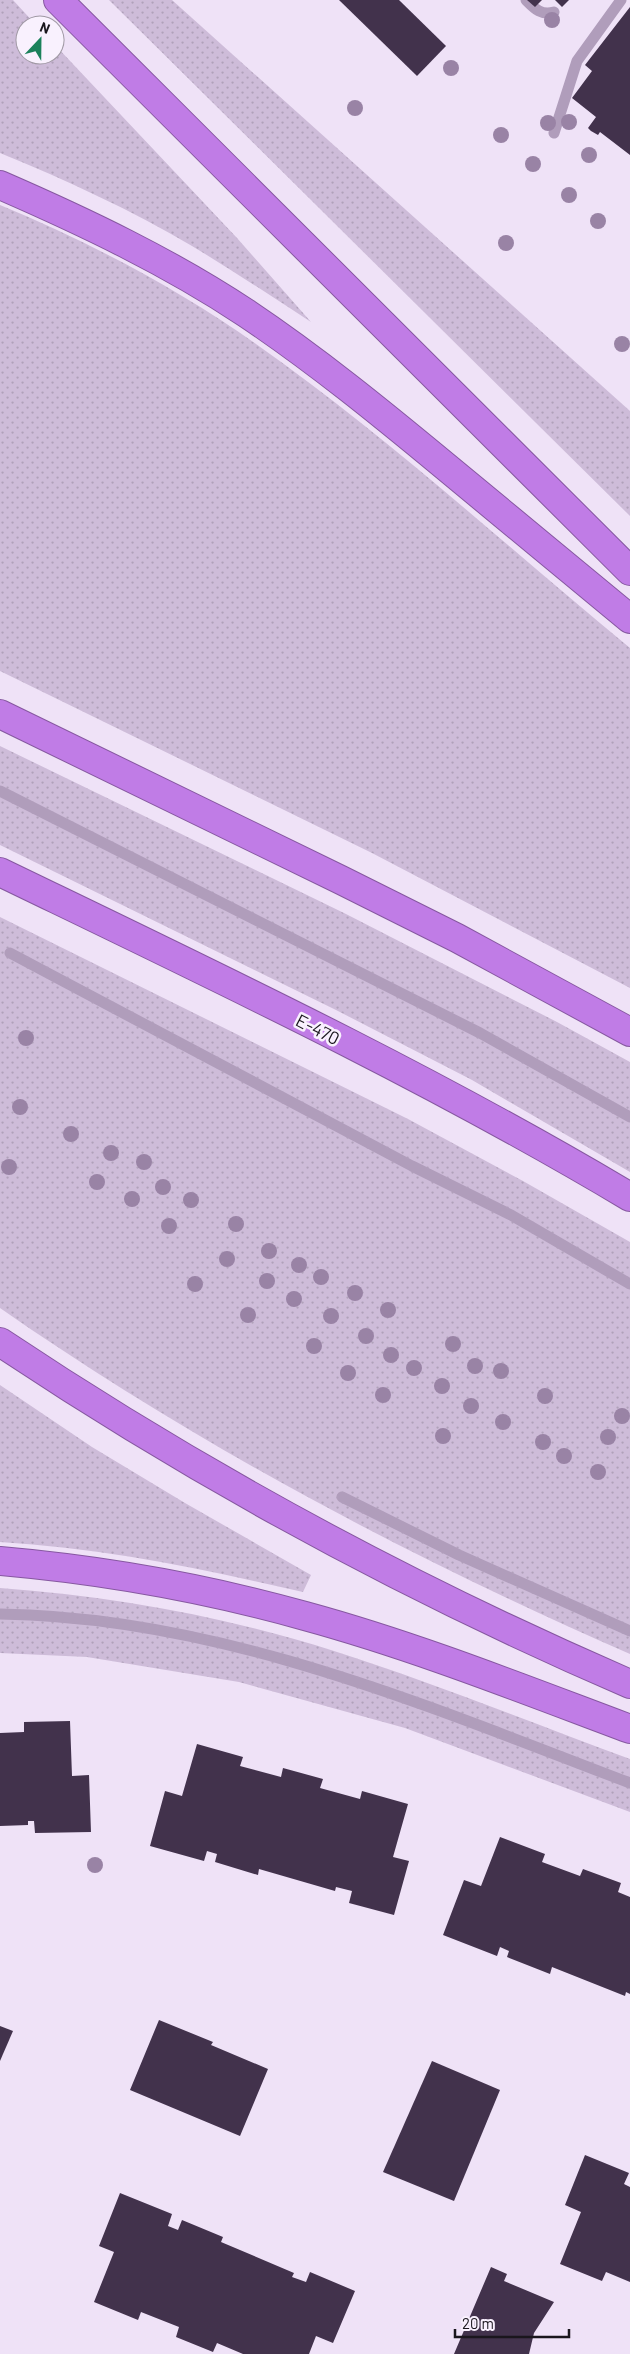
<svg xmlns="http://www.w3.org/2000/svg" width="630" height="2354" font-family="Barlow,sans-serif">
<defs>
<pattern id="grass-dots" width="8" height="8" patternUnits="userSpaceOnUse" patternTransform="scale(1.25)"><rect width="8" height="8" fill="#cebcd9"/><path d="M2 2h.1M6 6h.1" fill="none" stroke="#b0a1ba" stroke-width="1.8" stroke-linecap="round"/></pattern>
</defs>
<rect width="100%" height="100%" fill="#efe2f7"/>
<g fill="url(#grass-dots)">
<path d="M 0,0 L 13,0 L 36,25 L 25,25 L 25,55 L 55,55 L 55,45 L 237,238 L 311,322 C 271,296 232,270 192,246 C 131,210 66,180 0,153 Z"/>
<path d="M 109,0 L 172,0 L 630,411 L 630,516 Z"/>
<path d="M 0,205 C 89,242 177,288 256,344 C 387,436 506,546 630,648 L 630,988 L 372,853 L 0,671 Z"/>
<path d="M 0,746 L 346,914 L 557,1022 L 630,1062 L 630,1172 L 472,1080 L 336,1010 L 0,845 Z"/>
<path d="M 0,917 L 408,1119 L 523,1181 L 630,1242 L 630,1654 C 410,1558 197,1445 0,1308 Z"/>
<path d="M 0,1385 L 92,1447 L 185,1503 L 311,1575 L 303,1592 C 203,1569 103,1548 0,1542 Z"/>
<path d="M 0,1588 C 113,1596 227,1617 334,1651 C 434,1683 532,1723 630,1759 L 630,1812 L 405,1728 L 239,1682 L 87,1657 L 0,1653 Z"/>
</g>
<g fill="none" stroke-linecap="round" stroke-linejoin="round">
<g stroke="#b09dbb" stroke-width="11">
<path d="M 526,0 C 534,8 541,16 554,12"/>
<path d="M 554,133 L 577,61 L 621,0"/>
<path d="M 0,791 L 480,1033 L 630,1117"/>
<path d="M 10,953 L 412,1166 L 511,1215 L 630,1284"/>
<path d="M 342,1497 L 459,1555 L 630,1631"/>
<path d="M 0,1614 C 221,1617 427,1706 630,1783"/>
</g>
</g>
<g fill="#42324c">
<path d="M 339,0 L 399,0 L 446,46 L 417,76 Z"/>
<path d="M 527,0 L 542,0 L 535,7 Z"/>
<path d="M 555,0 L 569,0 L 562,7 Z"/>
<path d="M 630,7 L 630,155 L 600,132 L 598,135 L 591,131 L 588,128 L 596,117 L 572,98 L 592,71 L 585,65 Z"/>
<path d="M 70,1721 L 72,1776 L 89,1775 L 91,1832 L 35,1833 L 34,1821 L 28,1821 L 28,1825 L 0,1826 L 0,1733 L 24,1732 L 24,1722 Z"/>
<path d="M 197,1744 L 243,1757 L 240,1766 L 281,1777 L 283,1768 L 323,1779 L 320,1788 L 360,1799 L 362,1791 L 408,1804 L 393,1857 L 409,1861 L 394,1915 L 349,1903 L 352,1891 L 336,1887 L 335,1891 L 259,1869 L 258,1875 L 215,1862 L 217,1854 L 207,1851 L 204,1861 L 150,1846 L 165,1791 L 182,1796 Z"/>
<path d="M 500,1837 L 545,1854 L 542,1862 L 580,1876 L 583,1869 L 621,1883 L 618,1892 L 630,1897 L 630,1994 L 626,1992 L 625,1996 L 552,1967 L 550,1974 L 507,1957 L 509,1951 L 500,1947 L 497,1956 L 443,1935 L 464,1880 L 481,1886 Z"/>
<path d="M 159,2020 L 213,2042 L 211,2045 L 268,2069 L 240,2136 L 130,2090 Z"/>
<path d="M 0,2026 L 13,2031 L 0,2061 Z"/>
<path d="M 432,2061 L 500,2090 L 454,2201 L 383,2172 Z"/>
<path d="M 585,2155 L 629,2173 L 624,2184 L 630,2187 L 630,2282 L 606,2272 L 602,2281 L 560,2264 L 581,2212 L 565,2205 Z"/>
<path d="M 120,2193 L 172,2214 L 168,2226 L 178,2230 L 182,2220 L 223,2237 L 221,2242 L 294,2273 L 292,2277 L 306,2282 L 310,2272 L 355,2291 L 333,2343 L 316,2336 L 309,2354 L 243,2354 L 217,2343 L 213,2352 L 176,2337 L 179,2327 L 141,2312 L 138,2320 L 94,2302 L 114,2252 L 99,2246 Z"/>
<path d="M 491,2267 L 507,2274 L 504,2281 L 554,2302 L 534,2333 L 529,2354 L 454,2354 Z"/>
</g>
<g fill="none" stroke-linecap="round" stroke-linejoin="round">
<defs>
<g id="motorway">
<path d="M 58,0 L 630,571"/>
<path d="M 0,185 C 85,222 169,262 246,313 C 316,360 381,413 445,466 C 507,517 568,568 630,619"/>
<path d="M 0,714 L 341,880 L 457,938 L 630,1032"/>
<path d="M 0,872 C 213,975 427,1076 630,1197"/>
<path d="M 0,1342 C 199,1475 410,1589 630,1684"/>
<path d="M 0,1561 C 103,1570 205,1588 305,1616 C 415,1646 523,1689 630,1729"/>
</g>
</defs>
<use href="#motorway" stroke="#8658a0" stroke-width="30"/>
<use href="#motorway" stroke="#c07ce6" stroke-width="28"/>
</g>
<g fill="#9983a5">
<circle cx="552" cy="20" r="8"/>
<circle cx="451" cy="68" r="8"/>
<circle cx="355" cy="108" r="8"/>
<circle cx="569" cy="122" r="8"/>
<circle cx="548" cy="123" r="8"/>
<circle cx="501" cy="135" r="8"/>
<circle cx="589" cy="155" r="8"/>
<circle cx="533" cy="164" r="8"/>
<circle cx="569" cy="195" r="8"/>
<circle cx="598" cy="221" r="8"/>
<circle cx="506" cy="243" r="8"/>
<circle cx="622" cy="344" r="8"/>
<circle cx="26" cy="1038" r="8"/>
<circle cx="20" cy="1107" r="8"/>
<circle cx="71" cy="1134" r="8"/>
<circle cx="111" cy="1153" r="8"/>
<circle cx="144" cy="1162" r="8"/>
<circle cx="9" cy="1167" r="8"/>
<circle cx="97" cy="1182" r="8"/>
<circle cx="163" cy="1187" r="8"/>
<circle cx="132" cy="1199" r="8"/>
<circle cx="191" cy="1200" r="8"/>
<circle cx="236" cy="1224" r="8"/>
<circle cx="169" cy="1226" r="8"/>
<circle cx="269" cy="1251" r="8"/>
<circle cx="227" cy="1259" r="8"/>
<circle cx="299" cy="1265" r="8"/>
<circle cx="321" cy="1277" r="8"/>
<circle cx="267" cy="1281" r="8"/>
<circle cx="195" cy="1284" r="8"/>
<circle cx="355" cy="1293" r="8"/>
<circle cx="294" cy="1299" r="8"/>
<circle cx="388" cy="1310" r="8"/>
<circle cx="248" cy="1315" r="8"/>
<circle cx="331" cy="1316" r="8"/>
<circle cx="366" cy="1336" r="8"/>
<circle cx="453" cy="1344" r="8"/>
<circle cx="314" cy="1346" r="8"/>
<circle cx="391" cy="1355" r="8"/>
<circle cx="475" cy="1366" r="8"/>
<circle cx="414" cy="1368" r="8"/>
<circle cx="501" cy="1371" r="8"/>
<circle cx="348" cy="1373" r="8"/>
<circle cx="442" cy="1386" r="8"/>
<circle cx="383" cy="1395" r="8"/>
<circle cx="545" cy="1396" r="8"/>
<circle cx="471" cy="1406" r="8"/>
<circle cx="622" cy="1416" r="8"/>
<circle cx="503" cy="1422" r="8"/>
<circle cx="443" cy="1436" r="8"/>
<circle cx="608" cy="1437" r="8"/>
<circle cx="543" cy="1442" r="8"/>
<circle cx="564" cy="1456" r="8"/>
<circle cx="598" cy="1472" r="8"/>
<circle cx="95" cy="1865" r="8"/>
</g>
<g text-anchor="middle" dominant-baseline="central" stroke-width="5" stroke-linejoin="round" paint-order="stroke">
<g font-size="18" fill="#1a161d" stroke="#f9f1fe">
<text transform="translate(318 1029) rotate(27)">E-470</text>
</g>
</g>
<g transform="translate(40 40) rotate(22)"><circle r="24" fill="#f9f1fe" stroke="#a099a4"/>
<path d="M0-4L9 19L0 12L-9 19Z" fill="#1b815b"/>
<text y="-8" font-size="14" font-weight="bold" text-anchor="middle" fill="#1a161d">N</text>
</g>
<path d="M455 2329v8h114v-8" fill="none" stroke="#1a161d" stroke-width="2.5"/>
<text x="462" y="2329" font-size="15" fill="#1a161d" stroke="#f9f1fe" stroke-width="4" paint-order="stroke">20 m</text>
</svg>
